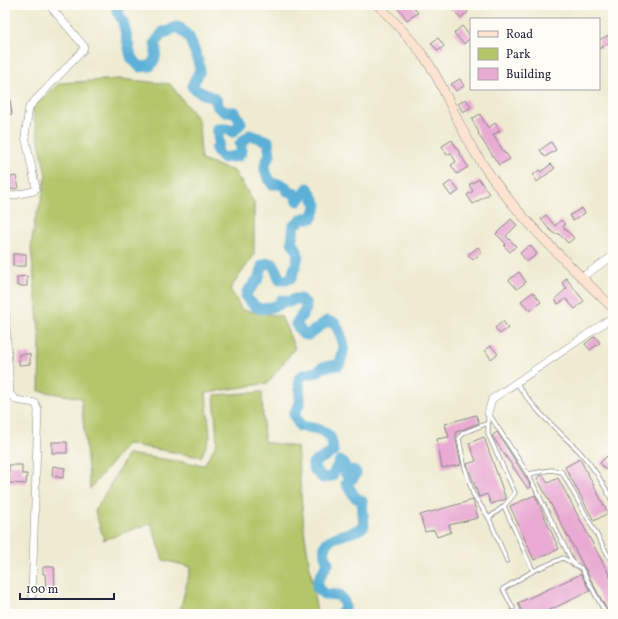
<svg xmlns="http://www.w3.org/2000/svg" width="618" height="619" font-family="Vollkorn,serif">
<rect width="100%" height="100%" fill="#fdfcf7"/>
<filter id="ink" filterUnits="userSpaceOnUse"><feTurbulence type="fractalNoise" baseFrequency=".025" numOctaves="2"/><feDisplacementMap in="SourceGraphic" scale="8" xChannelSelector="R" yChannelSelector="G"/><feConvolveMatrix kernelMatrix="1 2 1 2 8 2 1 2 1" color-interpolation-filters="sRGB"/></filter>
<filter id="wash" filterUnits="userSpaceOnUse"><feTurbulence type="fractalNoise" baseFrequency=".012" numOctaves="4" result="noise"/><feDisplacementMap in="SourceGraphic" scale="16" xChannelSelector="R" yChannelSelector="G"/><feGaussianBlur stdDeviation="0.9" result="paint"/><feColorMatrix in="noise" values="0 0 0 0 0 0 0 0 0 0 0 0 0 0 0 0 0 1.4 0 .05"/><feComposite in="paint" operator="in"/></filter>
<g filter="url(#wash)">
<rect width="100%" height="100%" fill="#efebd2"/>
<g fill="#b3c66a" stroke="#6a7452">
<path d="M 120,79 L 170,84 L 199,121 L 201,160 L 234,171 L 254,202 L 254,255 L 230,289 L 242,310 L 281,316 L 295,348 L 268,383 L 206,393 L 210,437 L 201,457 L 127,444 L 90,489 L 81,398 L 39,391 L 40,341 L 31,248 L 35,219 L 41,202 L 46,175 L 32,107 L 60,83 Z"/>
<path d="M 262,392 L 264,442 L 297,447 L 304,529 L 317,614 L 179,614 L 191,567 L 163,560 L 151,523 L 104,540 L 95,511 L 128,454 L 204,465 L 217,443 L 214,395 Z"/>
</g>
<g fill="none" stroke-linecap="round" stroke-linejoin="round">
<path stroke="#5bb0d7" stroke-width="11" d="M 115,5 L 118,10 L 117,12 L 123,21 L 131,57 L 140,67 L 150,66 C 156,60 157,51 155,43 L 163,32 L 167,32 L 176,27 L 180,28 L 189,37 L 198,60 L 200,70 L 192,86 C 199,95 210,94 217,101 L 217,106 L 225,112 L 235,112 L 241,123 L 233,132 L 227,129 L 217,129 L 219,143 L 216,149 L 222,158 L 238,156 L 242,151 L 240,144 L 250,135 L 268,141 L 270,155 C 261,167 265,173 272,184 L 280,184 L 286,187 L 287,191 L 293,192 L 298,201 L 308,188 L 317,205 L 312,218 L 304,218 L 294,225 L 292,242 C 303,256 295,262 292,277 L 286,280 L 280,280 L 273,264 L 268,263 L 262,266 L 259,278 L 247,292 L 246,297 C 259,313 263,310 280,304 L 281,300 L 289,302 L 295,299 L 300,299 L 306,304 L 306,309 L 296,324 L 303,334 L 308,335 L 327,321 L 335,323 C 344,341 347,346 339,365 L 323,367 L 317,372 L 303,375 L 299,379 L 300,402 L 294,414 L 300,426 C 311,428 329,428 332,442 C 333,445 332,448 333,452 L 313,463 L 313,468 L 323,478 L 332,476 L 340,461 L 344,464 L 345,473 L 353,470 L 356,473 L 354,477 L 346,483 L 355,497 L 362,501 L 364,526 C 350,539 313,531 328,563 L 318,580 L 317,588 L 324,594 L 339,595 L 344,602 L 345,608 L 340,614"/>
</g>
<g id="blocks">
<g fill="#e9abd3">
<path d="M 396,5 L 412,5 L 418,13 L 407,20 Z"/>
<path d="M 458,5 L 462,5 L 468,12 L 460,18 L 453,9 Z"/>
<path d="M 462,26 L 471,37 L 464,44 L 454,33 Z"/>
<path d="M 613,33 L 613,40 L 599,49 L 599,40 Z"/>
<path d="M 438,38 L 444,46 L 438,51 L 431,43 Z"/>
<path d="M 460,79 L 464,86 L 456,91 L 451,84 Z"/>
<path d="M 466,99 L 471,107 L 463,112 L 458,104 Z"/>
<path d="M 10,100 L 12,114 L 5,115 L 5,101 Z"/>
<path d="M 480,114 L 488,128 L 495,123 L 500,131 L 493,135 L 505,154 L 506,153 L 510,159 L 499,165 L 478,134 L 479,133 L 472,119 Z"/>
<path d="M 452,140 L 468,167 L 457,174 L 451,165 L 456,162 L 451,153 L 447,155 L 442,146 Z"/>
<path d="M 551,142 L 556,150 L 545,157 L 540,150 Z"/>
<path d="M 551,164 L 555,168 L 537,182 L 533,175 L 539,170 L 541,172 Z"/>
<path d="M 16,176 L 19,188 L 7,190 L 5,178 Z"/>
<path d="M 479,179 L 489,194 L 473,204 L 467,195 L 473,191 L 469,185 Z"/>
<path d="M 451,181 L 459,191 L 451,196 L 444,186 Z"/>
<path d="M 582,208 L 585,213 L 573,221 L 570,215 Z"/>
<path d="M 546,215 L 555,226 L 561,220 L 565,224 L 563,227 L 574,238 L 568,243 L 558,233 L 556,235 L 548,228 L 541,219 Z"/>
<path d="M 511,219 L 517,225 L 506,236 L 516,246 L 510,252 L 504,246 L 506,244 L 496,234 Z"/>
<path d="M 530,245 L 537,254 L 527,262 L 520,253 Z"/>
<path d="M 478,247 L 482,252 L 473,260 L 468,255 Z"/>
<rect x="13" y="254" width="13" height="12"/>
<path d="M 519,272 L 526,282 L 517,289 L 509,280 Z"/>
<path d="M 27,276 L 27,286 L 17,286 L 17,277 Z"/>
<path d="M 566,278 L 584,301 L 575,309 L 566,299 L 558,304 L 555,299 L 567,288 L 562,283 Z"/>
<path d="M 533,292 L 541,302 L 530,311 L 521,301 Z"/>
<path d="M 503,321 L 508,328 L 500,334 L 495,328 Z"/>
<path d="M 595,336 L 600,343 L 590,350 L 585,344 Z"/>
<path d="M 491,346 L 498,354 L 491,359 L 485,350 Z"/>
<path d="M 19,354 L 30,354 L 30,364 L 19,365 Z"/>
<path d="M 476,415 L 479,423 L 456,432 L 456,440 L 461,465 L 442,468 L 437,439 L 449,437 L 445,424 Z"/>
<path d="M 497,432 L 525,476 L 531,487 L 528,489 L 492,436 Z"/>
<path d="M 484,437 L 506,499 L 491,504 L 487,494 L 479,497 L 467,464 L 476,461 L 469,443 Z"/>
<rect x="52" y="442" width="15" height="11"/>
<path d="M 607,456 L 613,464 L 606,470 L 600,463 Z"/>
<path d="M 580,459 L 608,513 L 594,521 L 565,467 Z"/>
<path d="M 9,465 L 22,465 L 22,474 L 27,474 L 26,484 L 9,483 Z"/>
<path d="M 53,466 L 65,468 L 63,478 L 52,476 Z"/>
<path d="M 542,475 L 548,483 L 558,478 L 613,582 L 613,612 L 609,614 L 537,478 Z"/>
<path d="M 535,495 L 559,549 L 534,560 L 510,506 Z"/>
<path d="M 473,500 L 478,518 L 449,525 L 451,532 L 437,537 L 434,530 L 425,532 L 420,515 Z"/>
<path d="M 43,567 L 54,567 L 55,589 L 46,589 L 45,574 L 43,574 Z"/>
<path d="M 581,574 L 590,591 L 541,614 L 523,614 L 518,603 Z"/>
</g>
</g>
</g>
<g filter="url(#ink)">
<use href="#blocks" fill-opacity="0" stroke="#888686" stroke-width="1"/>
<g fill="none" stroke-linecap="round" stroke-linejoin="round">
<defs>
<g id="lane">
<path d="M 516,382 C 533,409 556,429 579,451 C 593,466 604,484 613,503"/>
<path d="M 488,413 L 488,434 L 515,493 L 504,506 L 533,571 L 563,558 L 581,568 L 606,614"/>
<path d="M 489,414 L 528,474 L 551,470 L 562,472 L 613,564"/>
<path d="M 488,423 L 463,433 L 459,439 L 465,468 L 473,494 L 489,518"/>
<path d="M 528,474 L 574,565"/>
<path d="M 504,506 L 489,518 L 507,561"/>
<path d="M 513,608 L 503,589 L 533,571"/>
</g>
<g id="street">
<path d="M 5,197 L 34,191 L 36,188 L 25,136 L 29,107 L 83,50 L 84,46 L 49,5"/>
<path d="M 582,277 L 613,256"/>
<path d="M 5,307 L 10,394 L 16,400 L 35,403 L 38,409 L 32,595"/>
<path d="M 488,413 L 492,399 L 613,317"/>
</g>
<path id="secondary" d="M 378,5 C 398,25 416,44 431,67 C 448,95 458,126 476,154 C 512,212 564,260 613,308"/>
</defs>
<use href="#lane" stroke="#888686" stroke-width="5"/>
<use href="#street" stroke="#888686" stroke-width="8"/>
<use href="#secondary" stroke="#888686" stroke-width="10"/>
<use href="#lane" stroke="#fff" stroke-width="3.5"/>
<use href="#street" stroke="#fff" stroke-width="7"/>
<use href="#secondary" stroke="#fde4d1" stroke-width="9"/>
</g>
</g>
<rect width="618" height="619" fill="none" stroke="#fdfcf7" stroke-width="20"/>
<rect x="470" y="18" width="130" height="72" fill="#fdfcf7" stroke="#a5a5ac"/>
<rect x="478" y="31" width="20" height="6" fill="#fde4d1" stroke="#a5a5ac"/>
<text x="506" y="38" font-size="12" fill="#22223b">Road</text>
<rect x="478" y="48" width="20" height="12" fill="#b3c66a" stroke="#a5a5ac"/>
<text x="506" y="58" font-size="12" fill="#22223b">Park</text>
<rect x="478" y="68" width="20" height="12" fill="#e9abd3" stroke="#a5a5ac"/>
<text x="506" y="78" font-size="12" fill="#22223b">Building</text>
<path d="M20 593v6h94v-6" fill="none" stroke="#22223b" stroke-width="2"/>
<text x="26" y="593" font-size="12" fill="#22223b" stroke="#fdfcf7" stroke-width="3" paint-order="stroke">100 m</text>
</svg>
